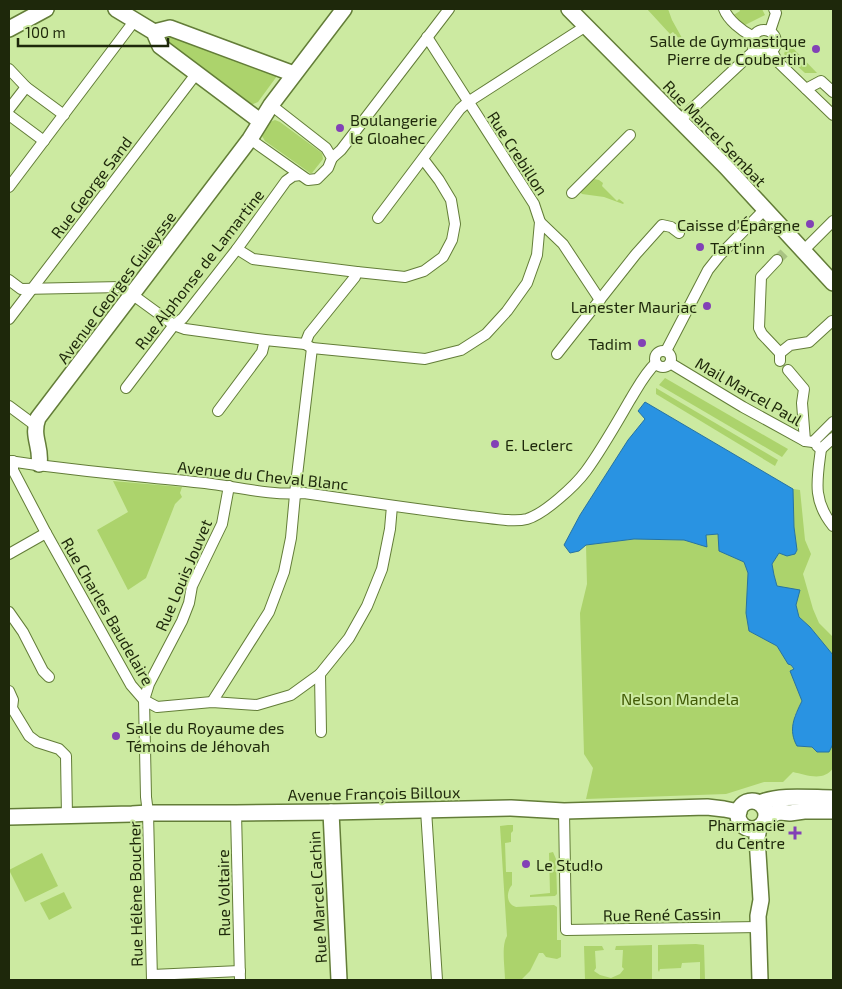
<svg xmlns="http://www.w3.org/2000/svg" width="842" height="989" font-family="'Exo 2',sans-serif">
<rect width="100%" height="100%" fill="#cceaa1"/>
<g fill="#acd36c">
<path d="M 647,9 L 668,9 L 672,20 L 687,47 L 673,32 L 670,34 Z"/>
<path d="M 739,9 L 762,9 L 765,15 L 743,26 L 732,16 L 740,11 Z"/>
<path d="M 174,35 L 277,76 L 258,102 L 251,105 L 168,42 L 169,37 Z"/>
<path d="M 788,43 L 817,73 L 805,73 L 784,54 Z"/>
<path d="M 275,120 L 280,122 L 322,153 L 323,159 L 312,173 L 310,173 L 265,141 L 262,136 C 263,129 268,122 275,120 Z"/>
<path d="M 594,179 L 599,180 L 603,183 L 602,186 L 617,201 L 619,199 L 624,203 L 623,204 L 604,197 L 582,194 L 580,192 Z"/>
<path d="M 665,378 L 788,449 L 782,457 L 659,385 Z"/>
<path d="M 656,388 L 778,460 L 775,466 L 656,394 Z"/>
<path d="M 113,481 L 182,487 L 180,493 L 182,497 L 175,504 L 146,578 L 128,590 L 97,530 L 128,512 Z"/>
<path d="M 793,489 L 800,490 L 805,540 L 811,554 L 803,574 L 813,609 L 819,623 L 833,637 L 833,655 L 810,627 L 799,617 L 796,605 L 777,586 L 774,575 L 772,564 L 779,553 L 795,554 L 797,551 L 794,527 Z"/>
<path d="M 706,534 L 718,534 L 720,551 L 744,562 L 748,573 L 746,613 L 749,631 L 777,646 L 794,670 L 791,672 L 802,701 L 794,717 L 797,746 L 812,747 L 817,752 L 829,752 L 833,744 L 833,768 C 824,782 806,775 793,772 L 783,782 L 764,782 L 726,794 L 586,799 L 593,768 L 584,754 L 580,613 L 587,584 L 586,545 L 634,539 L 684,540 L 707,546 Z"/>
<path d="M 508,825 L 513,825 L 513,831 L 511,833 L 511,842 L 505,843 L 506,872 L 512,872 L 512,885 C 506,892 506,904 516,907 L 554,905 L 557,907 L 557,940 L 561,940 L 561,957 L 557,959 L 546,957 L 543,953 L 539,953 L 530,971 L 521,980 L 505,980 C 505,968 501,946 507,936 L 500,826 Z"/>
<path d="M 553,852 L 556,859 L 557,894 L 555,896 L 530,897 L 530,895 L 550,893 L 549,853 Z"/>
<path d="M 42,853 L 58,886 L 25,902 L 9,870 Z"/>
<path d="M 64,892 L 72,908 L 49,920 L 40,903 Z"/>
<path d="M 696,944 L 704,945 L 705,980 L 700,980 L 700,962 L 682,963 L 681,968 L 660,969 L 659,972 L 658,970 L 658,945 Z"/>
<path d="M 652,945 L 652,980 L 585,980 L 584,946 L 602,946 L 604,950 L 595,951 L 596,968 L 594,971 L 600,975 L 611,978 L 620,974 L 624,969 L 622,967 L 623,950 L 615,950 L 616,946 Z"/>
</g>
<path fill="#2993e2" stroke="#2673a2" d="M 645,402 L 793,489 L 794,527 L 797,550 L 795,554 L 787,556 L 779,553 L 772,564 L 774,575 L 777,586 L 800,590 L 796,605 L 799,617 L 810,627 L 833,655 L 833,744 L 829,752 L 817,752 L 812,747 L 797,746 C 788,730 794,717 802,701 L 790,671 L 794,669 L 791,665 L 788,664 L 777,646 L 749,631 L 746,613 L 748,573 L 744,562 L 719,551 L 718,534 L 706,535 L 707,547 L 684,540 L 634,539 L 586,545 L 579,551 L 570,553 L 564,545 L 580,515 L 628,440 L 645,419 L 638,411 Z"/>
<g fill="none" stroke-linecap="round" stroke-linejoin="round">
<path stroke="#a9c383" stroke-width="10" stroke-dasharray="10 5" stroke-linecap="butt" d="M 777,260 L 787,250"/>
<defs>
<g id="street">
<path d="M 724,9 C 728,20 742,31 752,36"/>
<circle cx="764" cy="42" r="12"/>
<path d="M 770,31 L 776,13 L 774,9"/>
<path d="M 772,51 L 777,61 L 833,115"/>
<path d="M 9,69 L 26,87 L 64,115"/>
<path d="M 806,89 L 821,81 L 833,92"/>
<path d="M 9,109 L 26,87"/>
<path d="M 9,115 L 44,141"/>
<path d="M 680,120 L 755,50"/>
<path d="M 250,139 L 308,180 L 317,179 L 328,168 L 332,158 L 326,148 L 271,105"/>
<path d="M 332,158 L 341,150 L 449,9"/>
<path d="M 9,187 L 135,20"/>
<path d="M 572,193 L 630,135"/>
<path d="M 378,218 L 460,109 L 468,102 L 586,26"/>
<path d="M 540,222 L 563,244 L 600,300"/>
<path d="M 237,249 L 253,259 L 357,272 L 405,277 L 424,271 L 443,257 L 452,240 L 455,224 L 451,200 L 439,180 L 423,159"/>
<path d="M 804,250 L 833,221"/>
<path d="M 777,260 L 761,277 L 759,328 L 762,334 L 780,353 L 780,361"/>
<path d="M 9,280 L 21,289 L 122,287 L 174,325 L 185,329 L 265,340 L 305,344 L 312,348 L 425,359 L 461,350 L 486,334 L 507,311 L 527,283 L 537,255 L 540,222 L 534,204 L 427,37"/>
<path d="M 9,319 L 196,74"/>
<path d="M 305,344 L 309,334 L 355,277 L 357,272"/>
<path d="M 666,351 L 708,270 L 720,255 L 764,210"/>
<circle cx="663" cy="359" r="8"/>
<path d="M 780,353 L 790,345 L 809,342 L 832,321"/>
<path d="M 557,354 L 636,254 L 662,225 L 671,227 L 679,233"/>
<path d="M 670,363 L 743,407 L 805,441 L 813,442"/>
<path d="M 788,370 L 804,389 L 802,403 L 805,441"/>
<path d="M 126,388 L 174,325 L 183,318 L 237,249 L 286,181 L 293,176 L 300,175"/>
<path d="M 9,406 L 36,426"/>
<path d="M 218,411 L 262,352 L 265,340"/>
<path d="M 813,442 L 833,422"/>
<path d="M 817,446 L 821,449 L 833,438"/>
<path d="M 821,449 C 817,480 812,500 833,526"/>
<path d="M 9,461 C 74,471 140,476 205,483 C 237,487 272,496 304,493 C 359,501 414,509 470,516 C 486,517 512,523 527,519 C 544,514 575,486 586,471 C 602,449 616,424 630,400 C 638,387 645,373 656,363"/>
<path d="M 13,461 L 13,470 L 46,533 L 131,685 L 144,700 L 146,797 L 148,813 L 152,980"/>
<path d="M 9,554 L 46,533"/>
<path d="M 9,612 L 23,632 L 43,671 L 49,677"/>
<path d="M 9,691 L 13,700 L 12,708 L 29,736 L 37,742 L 59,749 L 66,756 L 67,816"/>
<path d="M 144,700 L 149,684 L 182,621 L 189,603 L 192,586 L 222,524 L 229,486"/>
<path d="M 144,700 L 157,707 L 212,702 L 257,705 L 291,695 L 320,674"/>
<path d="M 212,702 L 269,612 L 284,572 L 291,538 L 296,484 L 312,348"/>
<path d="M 321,732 L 320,674 L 349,638 L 367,606 L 382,569 L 390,529 L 392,506"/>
<path d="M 426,810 L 437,980"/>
<path d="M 564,811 L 566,930 L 759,927"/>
<path d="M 236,813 L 240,980"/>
<path d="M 152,975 L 240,971"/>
</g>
<g id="secondary">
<path d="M 116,9 L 154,32 L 160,46 L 260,121"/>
<path d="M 569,9 L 726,167 L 833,283"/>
<path d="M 9,29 L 46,9"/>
<path d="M 154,32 L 170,28 L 294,74"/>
<path d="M 39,464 C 42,447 31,437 38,418 L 250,139 L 271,105 L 344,9"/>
<circle cx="752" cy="815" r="14"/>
<path d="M 760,803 C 778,794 812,798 833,798"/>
<path d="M 331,812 L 339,980"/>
<path d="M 9,817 L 132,814 L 148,813 L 236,813 L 331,812 L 511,808 L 564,811 L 707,807 L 724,809 L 739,812"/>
<path d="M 766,818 L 776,813 L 780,812 L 790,813 L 804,811 L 833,811"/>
<path d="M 759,828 L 757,838 L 761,900 L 758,916 L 760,980"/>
</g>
</defs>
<use href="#street" stroke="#637d38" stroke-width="12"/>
<use href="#secondary" stroke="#637d38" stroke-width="18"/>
<use href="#street" stroke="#fff" stroke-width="10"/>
<use href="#secondary" stroke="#fff" stroke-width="15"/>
</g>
<g fill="#8241b6" stroke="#cceaa1" stroke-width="2">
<circle cx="816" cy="49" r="5"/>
<circle cx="340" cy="128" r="5"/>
<circle cx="810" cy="224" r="5"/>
<circle cx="700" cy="247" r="5"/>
<circle cx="707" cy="306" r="5"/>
<circle cx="642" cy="343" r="5"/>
<circle cx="495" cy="444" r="5"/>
<circle cx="116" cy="736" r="5"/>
<path d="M792.5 825.5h5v5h5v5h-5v5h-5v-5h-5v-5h5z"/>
<circle cx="526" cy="864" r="5"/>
</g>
<g text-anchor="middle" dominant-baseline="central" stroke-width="4" stroke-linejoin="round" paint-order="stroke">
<g font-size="16" fill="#1e280b" stroke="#cceaa1" text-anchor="end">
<text x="806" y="40">Salle de Gymnastique<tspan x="806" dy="18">Pierre de Coubertin</tspan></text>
<text x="350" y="119" text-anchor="start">Boulangerie<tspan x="350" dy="18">le Gloahec</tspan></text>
<text x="800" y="224">Caisse d'Épargne</text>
<text x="710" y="247" text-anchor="start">Tart'inn</text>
<text x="697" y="306">Lanester Mauriac</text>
<text x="632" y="343">Tadim</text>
<text x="505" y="444" text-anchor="start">E. Leclerc</text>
<text x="126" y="727" text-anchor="start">Salle du Royaume des<tspan x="126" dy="18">Témoins de Jéhovah</tspan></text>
<text x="785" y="824">Pharmacie<tspan x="785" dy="18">du Centre</tspan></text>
<text x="536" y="864" text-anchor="start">Le Stud!o</text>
</g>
<g font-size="16" fill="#1e280b" stroke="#cceaa1">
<text transform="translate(715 133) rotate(46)">Rue Marcel Sembat</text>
<text transform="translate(518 153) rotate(57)">Rue Crebillon</text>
<text transform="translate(91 187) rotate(-53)">Rue George Sand</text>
<text transform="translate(199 269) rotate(-52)">Rue Alphonse de Lamartine</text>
<text transform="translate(116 287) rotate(-53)">Avenue Georges Guieysse</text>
<text transform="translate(749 391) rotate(30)">Mail Marcel Paul</text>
<text transform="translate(263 475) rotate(6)">Avenue du Cheval Blanc</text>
<text transform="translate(183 575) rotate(-67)">Rue Louis Jouvet</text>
<text transform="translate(108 611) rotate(60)">Rue Charles Baudelaire</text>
<text transform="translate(374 793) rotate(-1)">Avenue François Billoux</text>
<text transform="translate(223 893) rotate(-91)">Rue Voltaire</text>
<text transform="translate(135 894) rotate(-91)">Rue Hélène Boucher</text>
<text transform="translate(317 897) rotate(-93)">Rue Marcel Cachin</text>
<text transform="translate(662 914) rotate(-1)">Rue René Cassin</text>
</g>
<g font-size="16" fill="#425b06" stroke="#cceaa1">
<text x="680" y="698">Nelson Mandela</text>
</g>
</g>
<rect width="842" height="989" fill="none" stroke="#1e280b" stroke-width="20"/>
<path d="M18 38v8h150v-8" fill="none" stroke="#1e280b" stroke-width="2.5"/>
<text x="25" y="38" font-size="15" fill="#1e280b" stroke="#cceaa1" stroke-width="4" paint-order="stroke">100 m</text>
</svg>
